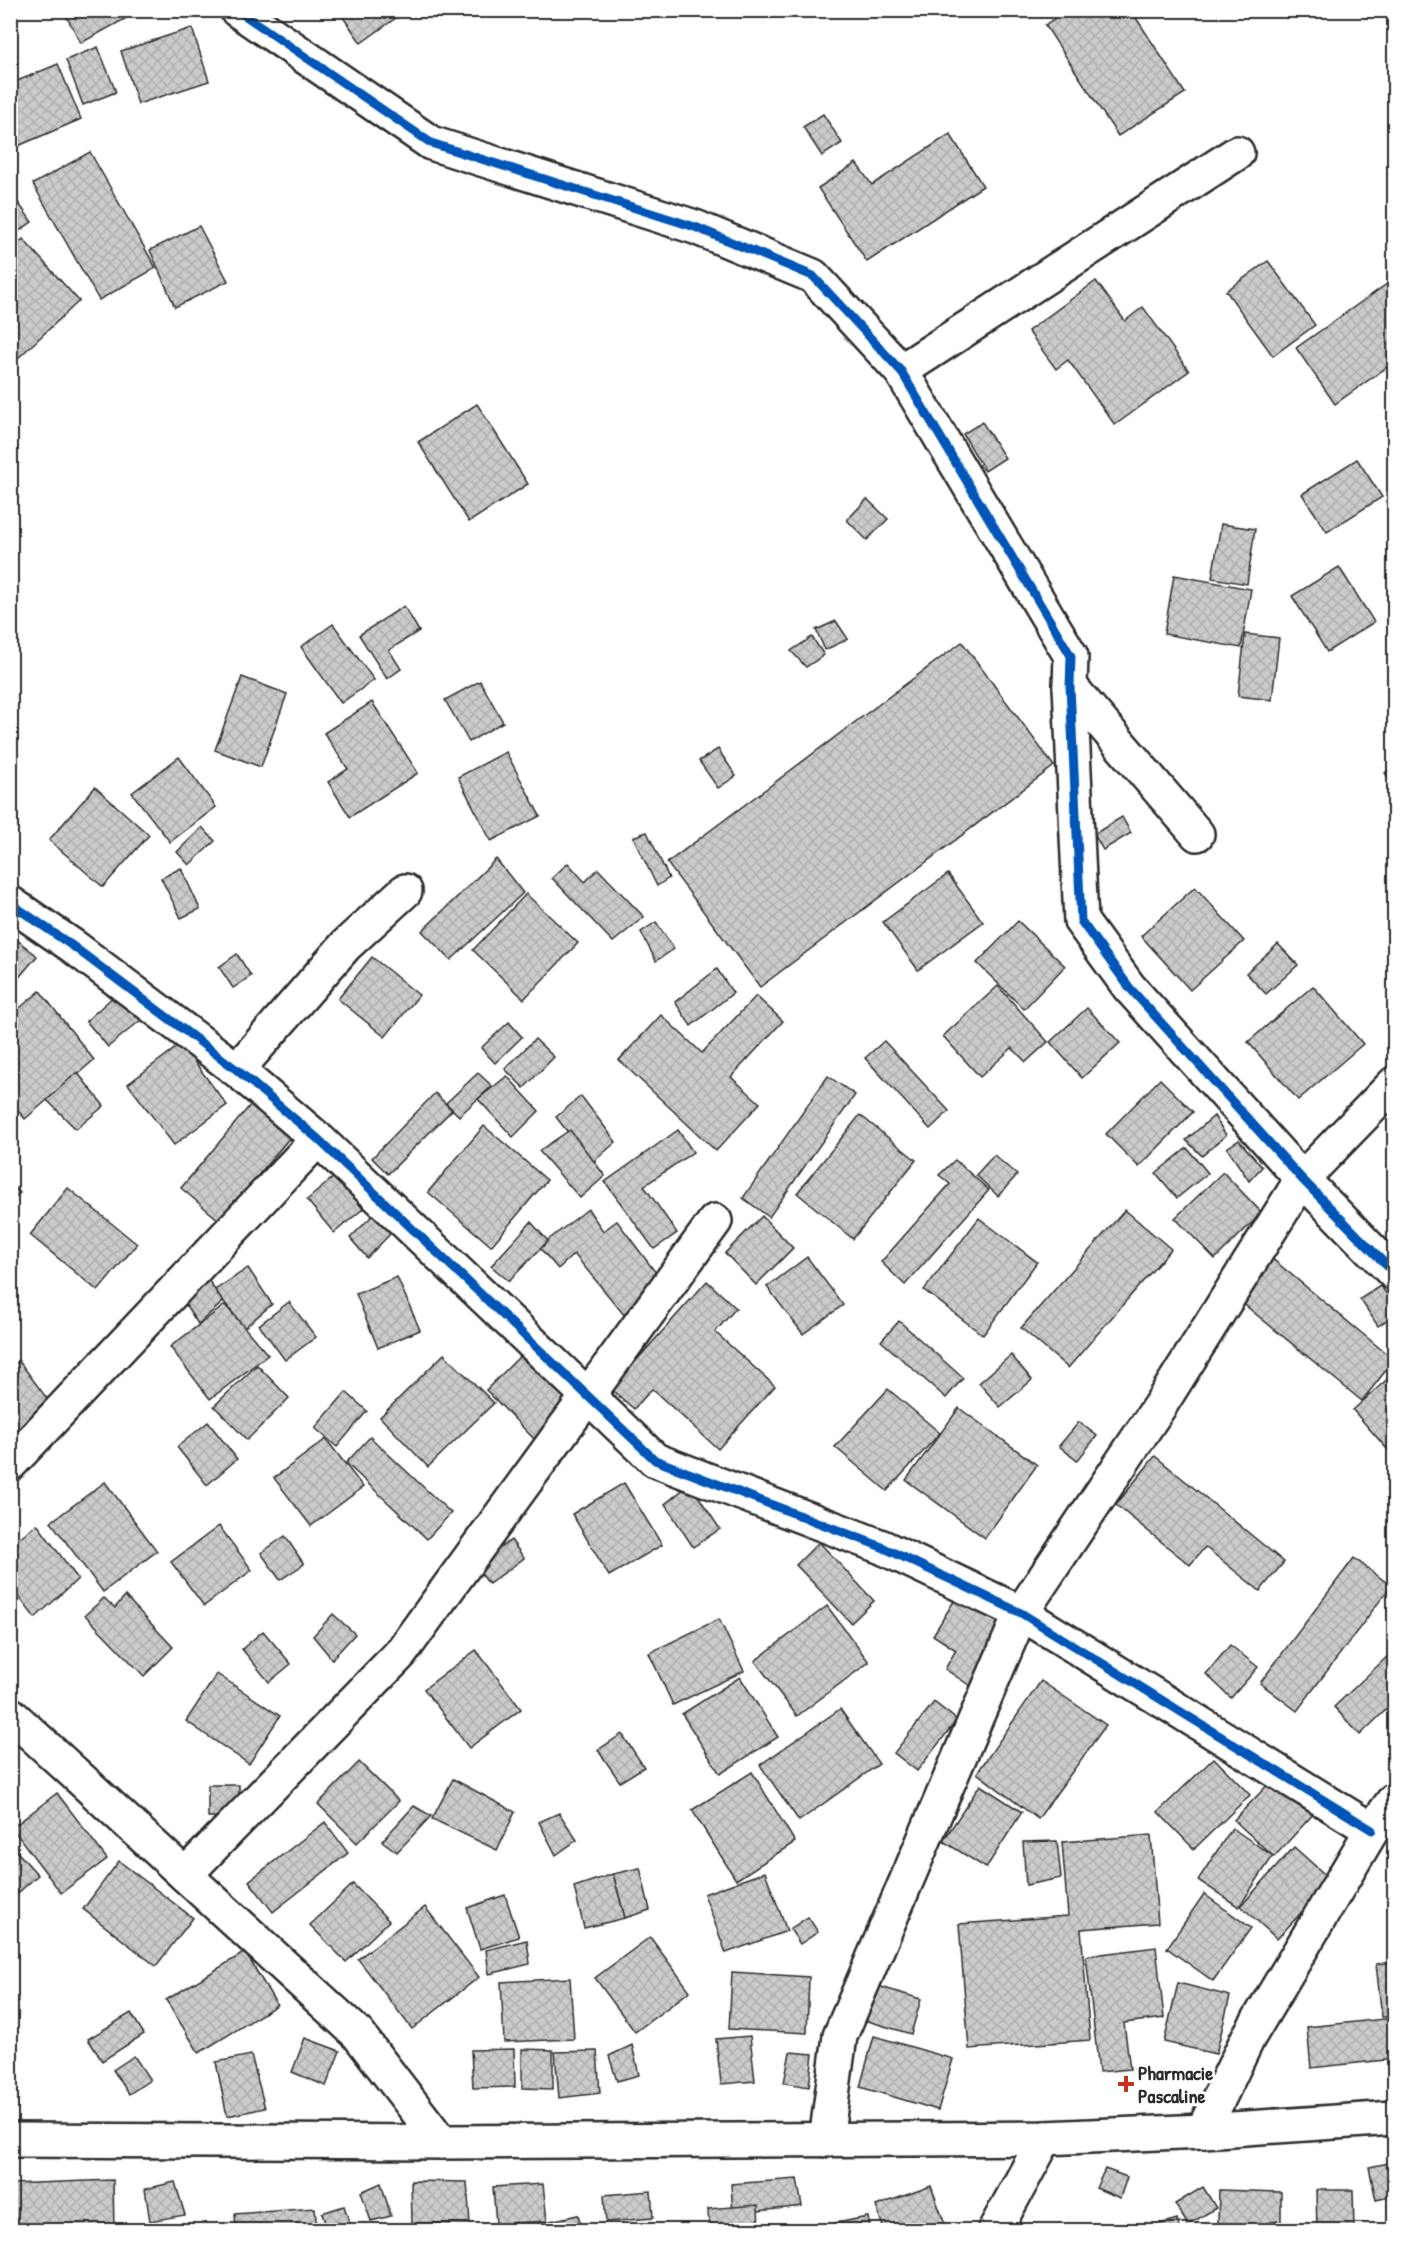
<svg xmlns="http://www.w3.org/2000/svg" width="1405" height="2241" font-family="'Patrick Hand',sans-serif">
<defs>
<pattern id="building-cross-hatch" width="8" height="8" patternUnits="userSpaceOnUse" patternTransform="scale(1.5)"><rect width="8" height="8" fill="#cbcbcb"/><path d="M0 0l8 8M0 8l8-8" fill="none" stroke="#aeaeae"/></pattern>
</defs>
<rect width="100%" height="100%" fill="#fff"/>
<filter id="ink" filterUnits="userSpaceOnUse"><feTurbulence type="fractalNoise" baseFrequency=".0167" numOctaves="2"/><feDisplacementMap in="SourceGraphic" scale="12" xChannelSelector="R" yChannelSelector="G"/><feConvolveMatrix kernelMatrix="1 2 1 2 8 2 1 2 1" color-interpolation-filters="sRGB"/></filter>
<g filter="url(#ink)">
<g fill="url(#building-cross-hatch)" stroke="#2b2b2b" stroke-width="1.5">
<path d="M 63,10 L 120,10 L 125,19 L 81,43 Z"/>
<path d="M 338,10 L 407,10 L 361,43 Z"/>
<path d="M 1067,10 L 1131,10 L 1185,93 L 1118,136 L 1045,25 Z"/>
<path d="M 192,28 L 209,81 L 138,104 L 121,51 Z"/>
<path d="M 98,47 L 116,92 L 83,105 L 66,60 Z"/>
<path d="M 58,64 L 81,119 L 11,149 L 10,84 Z"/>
<path d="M 823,114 L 842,143 L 822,156 L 803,127 Z"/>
<path d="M 950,134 L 983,186 L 867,262 L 818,188 L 856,163 L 872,185 Z"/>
<path d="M 90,152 L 156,268 L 99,300 L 33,184 Z"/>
<path d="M 10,191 L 32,222 L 10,237 Z"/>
<path d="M 199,226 L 228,281 L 175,307 L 150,250 Z"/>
<path d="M 23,239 L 79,301 L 16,360 L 10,354 L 10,250 Z"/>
<path d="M 1268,261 L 1315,325 L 1273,356 L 1226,291 Z"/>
<path d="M 1394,279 L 1394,362 L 1335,404 L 1296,348 Z"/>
<path d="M 1096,281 L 1125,321 L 1143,307 L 1189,371 L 1115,425 L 1068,360 L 1056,369 L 1028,331 Z"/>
<path d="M 477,404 L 528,484 L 469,522 L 418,442 Z"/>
<path d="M 982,422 L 1005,458 L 985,471 L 963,434 Z"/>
<path d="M 1357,459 L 1382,497 L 1327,532 L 1302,494 Z"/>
<path d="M 867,499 L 888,519 L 867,540 L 847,520 Z"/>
<path d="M 1221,524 L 1255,529 L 1247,584 L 1212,578 Z"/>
<path d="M 1339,567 L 1374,622 L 1327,652 L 1292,596 Z"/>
<path d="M 1174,575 L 1251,589 L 1241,648 L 1164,634 Z"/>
<path d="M 404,606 L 419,631 L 389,650 L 401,669 L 387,679 L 359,635 Z"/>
<path d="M 836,621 L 848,639 L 825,650 L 816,630 Z"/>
<path d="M 333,624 L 374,680 L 341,703 L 301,647 Z"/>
<path d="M 1245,634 L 1279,638 L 1272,700 L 1238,696 Z"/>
<path d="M 812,637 L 824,655 L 806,667 L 791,651 Z"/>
<path d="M 962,642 L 1054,766 L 760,987 L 667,863 Z"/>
<path d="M 242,677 L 287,694 L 261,767 L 215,750 Z"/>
<path d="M 480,681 L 503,722 L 469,742 L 445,700 Z"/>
<path d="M 372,702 L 418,773 L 350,817 L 328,782 L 348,769 L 324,733 Z"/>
<path d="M 718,749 L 736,776 L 718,788 L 699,761 Z"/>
<path d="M 506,752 L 540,816 L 491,841 L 458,777 Z"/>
<path d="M 179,757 L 216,807 L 170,842 L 132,793 Z"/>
<path d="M 1394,766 L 1394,786 L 1385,773 Z"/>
<path d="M 95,787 L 149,835 L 103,887 L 49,840 Z"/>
<path d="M 1122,817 L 1131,833 L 1103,850 L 1094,834 Z"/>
<path d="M 202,827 L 215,841 L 189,865 L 177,852 Z"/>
<path d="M 647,832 L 669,878 L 657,886 L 633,837 Z"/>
<path d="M 496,859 L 523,893 L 451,960 L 422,931 Z"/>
<path d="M 568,863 L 585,882 L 598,869 L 644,917 L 613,942 L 552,878 Z"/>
<path d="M 181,868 L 200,909 L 181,918 L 161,878 Z"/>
<path d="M 948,874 L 983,922 L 918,970 L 883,922 Z"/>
<path d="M 1195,887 L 1244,941 L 1190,990 L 1141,936 Z"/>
<path d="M 526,894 L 578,943 L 524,999 L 473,950 Z"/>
<path d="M 1018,921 L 1065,966 L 1024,1009 L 977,963 Z"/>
<path d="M 656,922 L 674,949 L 656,961 L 641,932 Z"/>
<path d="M 10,934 L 37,956 L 10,988 Z"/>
<path d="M 1278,944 L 1298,965 L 1266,994 L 1246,973 Z"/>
<path d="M 237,954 L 251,976 L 233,988 L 219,967 Z"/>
<path d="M 372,957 L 419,995 L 385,1037 L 338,999 Z"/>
<path d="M 717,969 L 733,993 L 691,1026 L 675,1002 Z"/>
<path d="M 998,986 L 1048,1042 L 1026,1062 L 1012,1048 L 980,1077 L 943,1036 Z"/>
<path d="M 1313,986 L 1363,1044 L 1298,1100 L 1248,1042 Z"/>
<path d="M 124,987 L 147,1015 L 108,1047 L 86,1021 Z"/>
<path d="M 40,991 L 94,1060 L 25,1119 L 10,1101 L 10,1016 Z"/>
<path d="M 756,996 L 783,1021 L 731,1077 L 760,1103 L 716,1151 L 619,1060 L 661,1015 L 702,1053 Z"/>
<path d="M 1087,1008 L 1120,1043 L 1082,1078 L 1050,1042 Z"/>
<path d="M 509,1022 L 522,1037 L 495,1063 L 481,1048 Z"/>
<path d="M 535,1039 L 554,1057 L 524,1088 L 505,1069 Z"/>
<path d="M 884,1041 L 949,1111 L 930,1129 L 865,1058 Z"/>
<path d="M 181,1044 L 227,1105 L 174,1145 L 128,1084 Z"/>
<path d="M 77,1072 L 104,1106 L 76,1129 L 47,1100 Z"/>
<path d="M 478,1073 L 492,1086 L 459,1116 L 446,1103 Z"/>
<path d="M 507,1076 L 539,1111 L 513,1137 L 478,1099 Z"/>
<path d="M 828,1076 L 855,1095 L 769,1217 L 743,1198 Z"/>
<path d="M 1160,1079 L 1193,1112 L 1139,1167 L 1106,1134 Z"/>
<path d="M 435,1093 L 452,1110 L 388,1174 L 372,1158 Z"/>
<path d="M 581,1096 L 616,1142 L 592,1163 L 556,1117 Z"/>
<path d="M 252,1103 L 291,1136 L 220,1221 L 181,1188 Z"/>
<path d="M 860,1115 L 916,1160 L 853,1239 L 797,1193 Z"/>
<path d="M 1214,1116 L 1226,1135 L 1202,1156 L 1186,1140 Z"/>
<path d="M 484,1126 L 547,1180 L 491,1246 L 428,1192 Z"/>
<path d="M 570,1130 L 605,1176 L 580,1198 L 539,1151 Z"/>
<path d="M 678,1130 L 693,1152 L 644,1186 L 677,1233 L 654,1249 L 605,1182 Z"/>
<path d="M 1239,1140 L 1262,1167 L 1249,1181 L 1227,1148 Z"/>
<path d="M 1187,1148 L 1208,1173 L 1177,1198 L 1156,1173 Z"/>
<path d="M 994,1155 L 1017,1175 L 998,1196 L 976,1175 Z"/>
<path d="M 955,1160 L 989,1190 L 905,1285 L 881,1262 L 950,1184 L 939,1175 Z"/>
<path d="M 1223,1172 L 1262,1213 L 1215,1259 L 1175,1218 Z"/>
<path d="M 336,1175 L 363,1209 L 334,1233 L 307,1200 Z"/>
<path d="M 10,1183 L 20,1193 L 10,1201 Z"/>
<path d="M 68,1188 L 137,1244 L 98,1291 L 30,1235 Z"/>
<path d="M 588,1209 L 603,1231 L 617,1221 L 665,1285 L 625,1316 L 574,1254 L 558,1269 L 539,1247 Z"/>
<path d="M 1125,1210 L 1171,1249 L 1068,1368 L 1021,1328 Z"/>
<path d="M 376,1212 L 393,1231 L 367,1258 L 350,1238 Z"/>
<path d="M 762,1216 L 793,1248 L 756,1285 L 725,1253 Z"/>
<path d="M 979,1218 L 1037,1262 L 983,1335 L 924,1290 Z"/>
<path d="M 531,1222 L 548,1241 L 509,1281 L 491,1266 Z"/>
<path d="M 1269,1256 L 1394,1360 L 1362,1401 L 1235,1297 Z"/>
<path d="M 807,1257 L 843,1305 L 803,1334 L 767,1287 Z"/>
<path d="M 248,1268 L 272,1304 L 244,1328 L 215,1290 Z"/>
<path d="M 397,1277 L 420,1330 L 378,1348 L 356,1294 Z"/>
<path d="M 207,1278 L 223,1302 L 198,1324 L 182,1299 Z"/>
<path d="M 707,1281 L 736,1308 L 715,1332 L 775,1386 L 718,1449 L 652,1389 L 634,1409 L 611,1389 Z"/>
<path d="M 1380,1286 L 1394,1302 L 1394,1315 L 1378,1326 L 1360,1299 Z"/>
<path d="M 289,1302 L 316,1337 L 285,1360 L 259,1325 Z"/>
<path d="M 225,1305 L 268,1355 L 210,1399 L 170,1347 Z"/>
<path d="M 899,1321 L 963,1378 L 946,1398 L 881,1341 Z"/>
<path d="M 444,1354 L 494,1403 L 428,1467 L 380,1417 Z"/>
<path d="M 522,1354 L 574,1407 L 538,1443 L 486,1390 Z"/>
<path d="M 1011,1355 L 1032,1380 L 1000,1407 L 979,1383 Z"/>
<path d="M 19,1361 L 54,1408 L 10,1443 L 10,1368 Z"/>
<path d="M 257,1365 L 289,1398 L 247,1440 L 214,1406 Z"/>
<path d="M 1393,1374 L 1394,1375 L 1394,1457 L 1353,1410 Z"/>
<path d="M 888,1389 L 940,1433 L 887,1491 L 835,1447 Z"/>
<path d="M 346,1392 L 367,1411 L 337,1447 L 315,1428 Z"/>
<path d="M 959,1408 L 1037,1465 L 985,1538 L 906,1480 Z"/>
<path d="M 208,1422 L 237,1459 L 207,1485 L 177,1447 Z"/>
<path d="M 1079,1422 L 1097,1436 L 1077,1461 L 1059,1446 Z"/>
<path d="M 370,1437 L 451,1513 L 427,1539 L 346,1463 Z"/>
<path d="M 326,1439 L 363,1487 L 311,1526 L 274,1478 Z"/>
<path d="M 1155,1456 L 1284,1562 L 1260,1591 L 1205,1547 L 1190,1565 L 1116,1505 Z"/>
<path d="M 105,1482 L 157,1551 L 103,1592 L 51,1522 Z"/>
<path d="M 624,1483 L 662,1545 L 609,1576 L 572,1514 Z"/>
<path d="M 690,1484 L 720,1529 L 693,1547 L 665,1504 Z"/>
<path d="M 1394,1519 L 1394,1532 L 1388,1526 Z"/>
<path d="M 37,1524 L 78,1579 L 35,1618 L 10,1585 L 10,1545 Z"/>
<path d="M 219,1526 L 252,1570 L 204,1606 L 171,1562 Z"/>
<path d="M 285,1536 L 304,1564 L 280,1580 L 261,1553 Z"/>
<path d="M 511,1540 L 524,1558 L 489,1584 L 475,1566 Z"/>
<path d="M 819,1542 L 874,1601 L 851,1623 L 796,1565 Z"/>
<path d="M 1354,1558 L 1391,1586 L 1297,1711 L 1260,1683 Z"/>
<path d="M 959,1593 L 1010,1625 L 972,1687 L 945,1669 L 956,1650 L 933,1635 Z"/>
<path d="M 125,1596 L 173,1647 L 144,1676 L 85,1615 L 104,1598 L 115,1608 Z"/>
<path d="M 827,1606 L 869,1662 L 797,1716 L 755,1661 Z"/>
<path d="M 333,1614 L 355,1634 L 332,1659 L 313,1636 Z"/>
<path d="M 719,1619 L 744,1671 L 673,1705 L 649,1653 Z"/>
<path d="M 263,1631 L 291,1664 L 269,1682 L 242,1649 Z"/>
<path d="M 1230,1645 L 1258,1667 L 1231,1698 L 1206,1674 Z"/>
<path d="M 476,1650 L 521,1709 L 469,1748 L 424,1689 Z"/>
<path d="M 1391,1653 L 1394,1657 L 1394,1702 L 1360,1735 L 1334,1707 Z"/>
<path d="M 217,1674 L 280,1716 L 249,1764 L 186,1721 Z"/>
<path d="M 740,1677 L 778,1737 L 720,1774 L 682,1714 Z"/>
<path d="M 1041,1681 L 1106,1725 L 1038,1819 L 977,1773 Z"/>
<path d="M 934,1702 L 957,1720 L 917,1771 L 894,1753 Z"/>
<path d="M 840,1709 L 879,1764 L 799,1821 L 760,1765 Z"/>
<path d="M 622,1734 L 644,1767 L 620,1782 L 598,1750 Z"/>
<path d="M 1214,1758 L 1250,1795 L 1194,1849 L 1158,1812 Z"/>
<path d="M 359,1762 L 399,1801 L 357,1843 L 318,1804 Z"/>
<path d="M 752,1772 L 795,1842 L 736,1880 L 692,1810 Z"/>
<path d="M 1278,1774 L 1317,1810 L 1274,1857 L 1234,1820 Z"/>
<path d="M 453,1779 L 515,1812 L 497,1850 L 432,1819 Z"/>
<rect x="208" y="1785" width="31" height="32"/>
<path d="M 980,1785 L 1022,1812 L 986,1868 L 943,1841 Z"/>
<path d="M 57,1793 L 107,1859 L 61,1893 L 12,1828 Z"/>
<path d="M 414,1806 L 431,1816 L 397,1852 L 382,1841 Z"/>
<path d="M 559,1813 L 577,1840 L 556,1855 L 539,1822 Z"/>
<path d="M 325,1822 L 348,1853 L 273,1912 L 249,1881 Z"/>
<path d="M 1232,1828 L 1273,1856 L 1239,1907 L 1198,1880 Z"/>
<path d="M 1151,1835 L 1158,1923 L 1081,1929 L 1090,2040 L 969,2049 L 959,1924 L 1068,1916 L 1062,1842 Z"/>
<path d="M 1057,1841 L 1061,1878 L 1026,1885 L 1023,1842 Z"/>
<path d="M 10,1844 L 38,1875 L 10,1900 Z"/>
<path d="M 1294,1847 L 1331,1880 L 1277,1939 L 1241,1906 Z"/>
<path d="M 119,1861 L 193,1918 L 156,1966 L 83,1909 Z"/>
<path d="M 640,1868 L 650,1910 L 625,1918 L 613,1874 Z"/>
<path d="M 765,1872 L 787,1931 L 726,1953 L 704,1894 Z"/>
<path d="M 613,1874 L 625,1918 L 584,1928 L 574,1887 Z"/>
<path d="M 353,1884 L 389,1921 L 346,1962 L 310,1925 Z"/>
<path d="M 1204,1894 L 1251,1928 L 1213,1981 L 1167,1948 Z"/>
<path d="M 505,1895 L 519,1937 L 480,1949 L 467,1908 Z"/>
<path d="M 425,1907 L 479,1977 L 412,2029 L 358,1959 Z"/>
<path d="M 808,1917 L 818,1932 L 800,1944 L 790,1929 Z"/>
<path d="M 650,1937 L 690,1991 L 635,2032 L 595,1978 Z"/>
<path d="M 527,1940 L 530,1964 L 489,1974 L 486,1950 Z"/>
<path d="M 1156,1947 L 1164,2018 L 1124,2023 L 1130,2069 L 1099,2072 L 1086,1956 Z"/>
<path d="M 245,1952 L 277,2005 L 199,2053 L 166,2000 Z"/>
<path d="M 1394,1962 L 1394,2016 L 1382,2017 L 1376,1964 Z"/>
<path d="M 732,1972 L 809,1977 L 807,2033 L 729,2029 Z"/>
<path d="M 570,1978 L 574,2039 L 504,2042 L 501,1982 Z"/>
<path d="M 1178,1983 L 1230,1996 L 1216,2054 L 1164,2042 Z"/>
<path d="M 871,1984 L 921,1999 L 911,2034 L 861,2019 Z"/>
<path d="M 131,2013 L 144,2034 L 102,2061 L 88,2039 Z"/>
<path d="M 1394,2018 L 1394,2059 L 1311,2068 L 1307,2027 Z"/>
<path d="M 750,2036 L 755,2081 L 721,2084 L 716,2039 Z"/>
<path d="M 874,2036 L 953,2059 L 938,2110 L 860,2087 Z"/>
<path d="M 305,2038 L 340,2051 L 326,2086 L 292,2072 Z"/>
<path d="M 632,2045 L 639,2075 L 617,2081 L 609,2056 Z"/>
<path d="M 514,2049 L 515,2087 L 473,2088 L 471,2050 Z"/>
<path d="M 522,2049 L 553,2050 L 553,2089 L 522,2088 Z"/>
<path d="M 597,2051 L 600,2093 L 559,2098 L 555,2052 Z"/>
<path d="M 790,2052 L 813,2054 L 809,2087 L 784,2083 Z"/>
<path d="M 251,2055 L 265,2108 L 227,2116 L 216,2062 Z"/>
<path d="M 134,2056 L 150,2080 L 129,2094 L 113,2070 Z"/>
<path d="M 1394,2162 L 1394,2196 L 1376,2200 L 1369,2167 Z"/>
<path d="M 1105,2169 L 1127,2177 L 1120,2198 L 1096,2188 Z"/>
<path d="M 797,2179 L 802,2206 L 733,2214 L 731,2184 Z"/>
<path d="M 113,2180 L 114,2230 L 10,2230 L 10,2184 Z"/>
<path d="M 411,2181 L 467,2182 L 470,2224 L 412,2223 Z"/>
<path d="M 175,2182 L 185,2215 L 150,2221 L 145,2189 Z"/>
<path d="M 381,2183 L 391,2216 L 371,2221 L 361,2192 Z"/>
<path d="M 543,2184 L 547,2221 L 496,2224 L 493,2187 Z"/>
<path d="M 931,2186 L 947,2230 L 884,2230 L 876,2206 Z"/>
<path d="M 1203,2187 L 1216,2208 L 1188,2225 L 1175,2204 Z"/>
<path d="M 1219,2190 L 1281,2192 L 1281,2225 L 1218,2223 Z"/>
<path d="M 1316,2190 L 1353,2190 L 1354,2230 L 1317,2230 Z"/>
<path d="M 651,2191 L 653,2218 L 606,2222 L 604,2195 Z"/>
<path d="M 758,2205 L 759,2230 L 709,2230 L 708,2209 Z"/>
<path d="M 344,2206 L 352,2230 L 327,2230 L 322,2213 Z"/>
<path d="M 315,2208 L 317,2230 L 236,2230 L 235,2214 Z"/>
<path d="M 578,2215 L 582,2230 L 509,2230 Z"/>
<path d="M 868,2217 L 870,2230 L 799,2230 Z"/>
<path d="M 1177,2219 L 1180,2230 L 1142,2230 Z"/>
<path d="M 1277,2221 L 1279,2230 L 1238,2230 Z"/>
<path d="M 651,2226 L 651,2230 L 602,2230 L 602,2229 Z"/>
</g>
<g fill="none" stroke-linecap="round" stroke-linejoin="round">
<defs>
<g id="minor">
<path d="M 237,10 L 431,143 L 695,227 L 813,276 L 901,371 L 1071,656 L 1070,686 L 1081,921 L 1129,987 L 1302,1179 L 1394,1273"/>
<path d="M 901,371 L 1237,153"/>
<path d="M 1070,686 L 1197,834"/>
<path d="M 10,903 L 74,947 L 237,1070 L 318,1139 L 655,1460 L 882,1547 L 1021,1613 L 1372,1830"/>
<path d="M 237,1070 L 346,945 L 405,891"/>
<path d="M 10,1464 L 318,1139"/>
<path d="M 10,1714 L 358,2034 L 441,2142"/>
<path d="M 185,1875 L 400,1654 L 715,1221"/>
<path d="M 1203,2131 L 1248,2038 L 1372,1830 L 1394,1800"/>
<path d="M 826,2140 L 840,2036 L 1021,1613 L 1161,1404 L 1302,1179 L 1394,1084"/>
</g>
<path id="tertiary" d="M 995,2230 L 1045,2138"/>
<path id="secondary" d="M 10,2140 L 441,2142 L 1045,2138 L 1203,2131 L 1394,2118"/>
</defs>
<use href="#minor" stroke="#2b2b2b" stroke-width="38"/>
<use href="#tertiary" stroke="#2b2b2b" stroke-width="38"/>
<use href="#secondary" stroke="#2b2b2b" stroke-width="38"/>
<use href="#minor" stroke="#fff" stroke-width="33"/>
<use href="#tertiary" stroke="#fff" stroke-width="33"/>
<use href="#secondary" stroke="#fff" stroke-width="33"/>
<defs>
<g id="cycleway">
<path d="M 237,10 L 431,143 L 695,227 L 813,276 L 901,371 L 1071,656 L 1070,686 L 1081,921 L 1129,987 L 1302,1179 L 1394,1273"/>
<path d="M 10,903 L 74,947 L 237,1070 L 318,1139 L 655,1460 L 882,1547 L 1021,1613 L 1372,1830"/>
</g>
</defs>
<use href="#cycleway" stroke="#fff" stroke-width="13"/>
<use href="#cycleway" stroke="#0057b8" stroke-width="9"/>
</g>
</g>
<path fill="#c8321e" stroke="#fff" stroke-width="2" d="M1123 2075h6v6h6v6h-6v6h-6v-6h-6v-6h6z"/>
<g text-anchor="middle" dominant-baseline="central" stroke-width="6" stroke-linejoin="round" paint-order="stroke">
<g font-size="20" font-weight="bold" fill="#2b2b2b" stroke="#fff" text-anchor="start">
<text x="1138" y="2072">Pharmacie<tspan x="1138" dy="23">Pascaline</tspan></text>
</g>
</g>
<rect width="1405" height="2241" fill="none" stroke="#fff" stroke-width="36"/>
<rect x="18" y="18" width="1369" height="2205" fill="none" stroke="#2b2b2b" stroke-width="2" filter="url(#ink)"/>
</svg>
